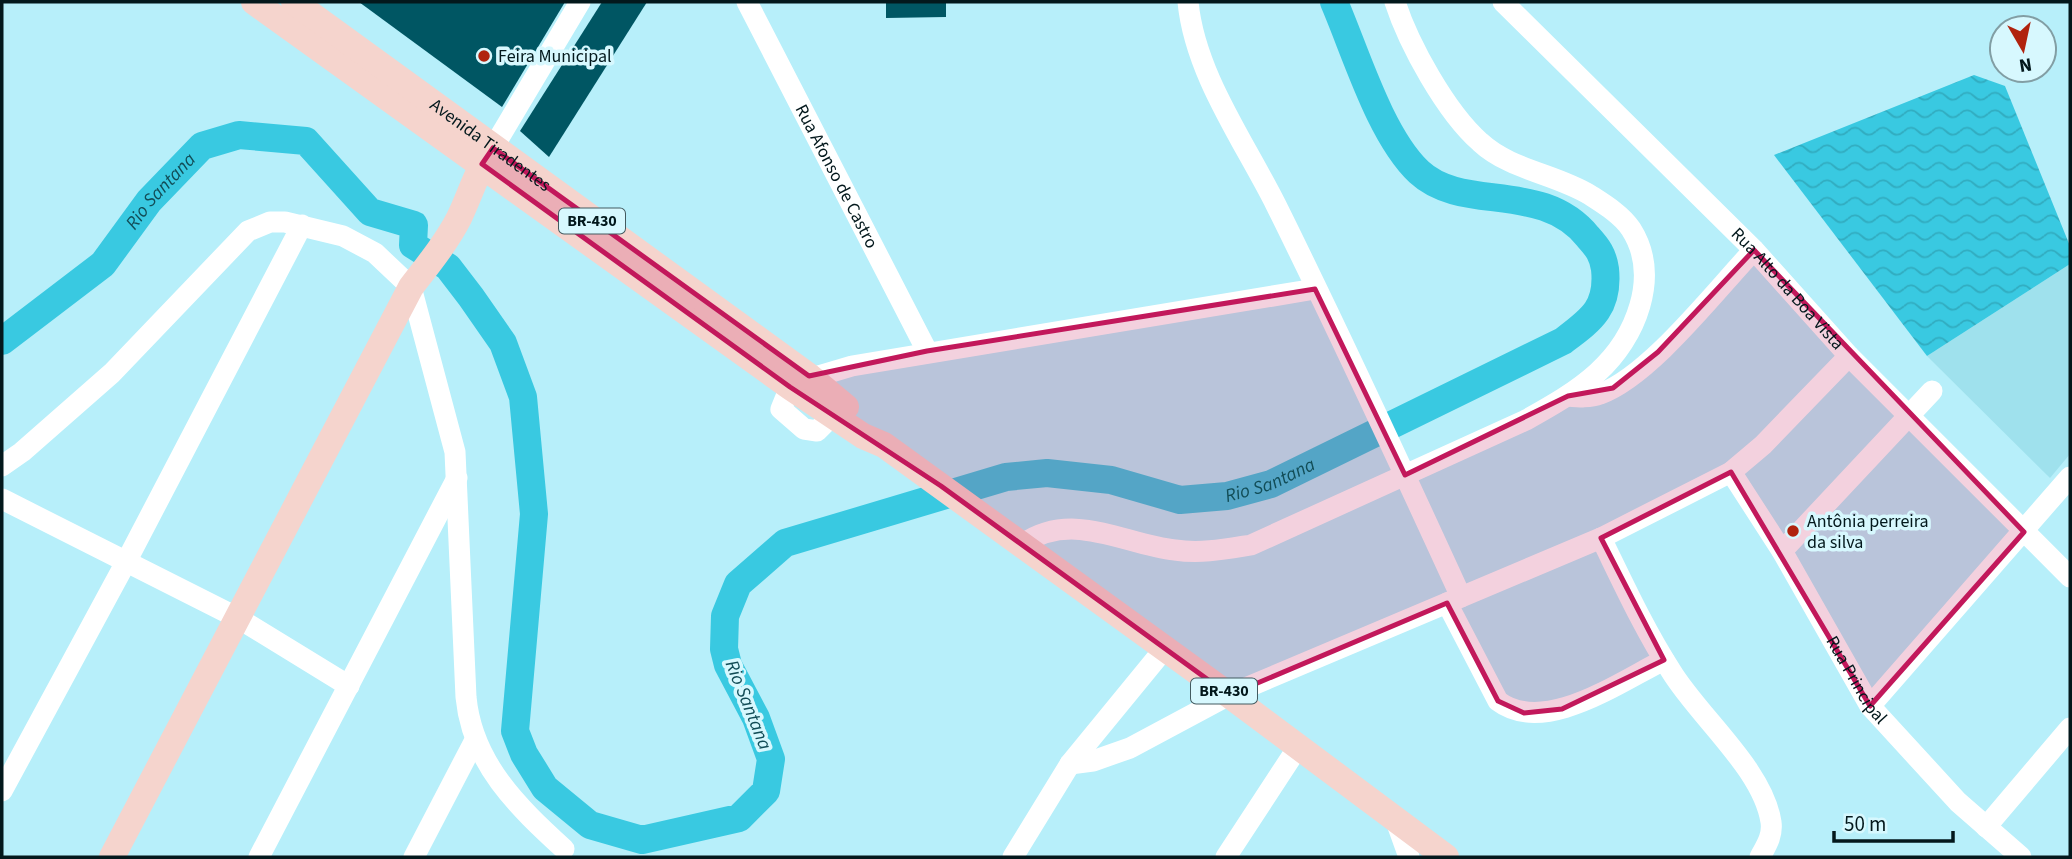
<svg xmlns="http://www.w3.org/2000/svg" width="2072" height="859" font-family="'Source Sans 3',sans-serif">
<defs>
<pattern id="water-waves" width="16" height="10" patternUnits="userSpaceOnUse" patternTransform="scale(1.75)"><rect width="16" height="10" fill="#39c9e1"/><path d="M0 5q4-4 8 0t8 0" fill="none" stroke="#31acc0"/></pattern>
</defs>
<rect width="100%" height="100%" fill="#b7effa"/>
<path fill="#9fe1ed" d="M 2070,264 L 2070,454 L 2050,478 L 1927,356 Z"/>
<path fill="url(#water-waves)" d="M 1974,75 L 2005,86 L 2070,246 L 2070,264 L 1927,356 L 1774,155 Z"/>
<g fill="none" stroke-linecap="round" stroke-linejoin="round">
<path stroke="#39c9e1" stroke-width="28" id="s1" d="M 2,341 L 103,264 L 149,201 L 202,146 L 239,135 L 306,141 L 370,212 L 414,225 L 413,245 L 448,267 L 471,297 L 503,343 L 523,397 L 534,514 L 515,731 L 524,754 L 545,788 L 590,825 L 642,840 L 739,818 L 766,791 L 771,759 L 756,718 L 728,665 L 724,649 L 725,616 L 738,584 L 785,543 L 1006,477 L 1047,473 L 1111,480 L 1180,500 L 1227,496 L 1271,484 L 1563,341 C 1591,320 1609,308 1605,269 C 1603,255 1598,248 1588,237 C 1542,180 1463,213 1419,172 C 1380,135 1356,53 1334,2"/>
</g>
<g fill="#005663">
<path d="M 359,2 L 565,2 L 502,107 Z"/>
<path d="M 602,2 L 647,2 L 549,157 L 520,131 Z"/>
<path d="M 886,2 L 946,2 L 946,17 L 886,18 Z"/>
</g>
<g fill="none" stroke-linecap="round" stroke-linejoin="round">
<g stroke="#fff" stroke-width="21">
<path id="s2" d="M 747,2 L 927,351"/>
<path d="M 1188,2 C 1195,74 1244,141 1276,205 C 1340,334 1401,466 1461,597"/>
<path id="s3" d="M 1503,2 L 1754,250 L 1849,356 L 2070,577"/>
<path d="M 493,148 L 580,2"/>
<path d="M 1568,396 C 1579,397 1590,398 1600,394 C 1650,376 1716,290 1754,250"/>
<path d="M 843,405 L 817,431 L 804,429 L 781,409 L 790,387 L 798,382 L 852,366 L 1315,289"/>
<path d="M 2,466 L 22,452 L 112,373 L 248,231 L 270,222 L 285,222 L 343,236 L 375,253 L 411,287 L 455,452 L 466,697 C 472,763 518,807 564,849"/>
<path id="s4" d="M 1731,472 L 1782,551 L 1870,706 L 1958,802 L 2021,857"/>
<path d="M 2,499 L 238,618 L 349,686"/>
<path d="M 1601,538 C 1623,583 1644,629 1671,671 C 1699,717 1763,769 1771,822 C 1773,836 1766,846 1760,857"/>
<path d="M 1023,544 C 1072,510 1123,544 1175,550 C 1201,554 1226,549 1251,545 L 1526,420 C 1551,406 1576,392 1597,373 C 1636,338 1661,276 1631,229 C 1622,215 1604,204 1590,195 C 1556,174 1510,170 1480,142 C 1446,112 1409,45 1395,2"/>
<path d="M 1782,551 L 1932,391"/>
<path d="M 1447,603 L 1498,701 C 1544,736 1619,682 1664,660"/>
<path d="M 1870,706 L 2070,477"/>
<path d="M 1070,764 L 1093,761 L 1130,748 L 1229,695 L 1601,538 L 1731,472 L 1763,445 L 1849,356"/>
<path d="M 2,791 L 126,562 L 302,225"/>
<path d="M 1396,821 L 1409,857"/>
<path d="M 1986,827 L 2070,728"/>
<path d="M 259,857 L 457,478"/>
<path d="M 414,857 L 475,740"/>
<path d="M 1013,857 L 1070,764 L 1165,648"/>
<path d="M 1226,857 L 1298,747"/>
</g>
<g stroke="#f5d4cd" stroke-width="26">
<path d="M 254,2 L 790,387 L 863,436 L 884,445 L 1229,695 L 1446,857"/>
<path id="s5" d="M 294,2 L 809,376 L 846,407"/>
<path d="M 112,857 L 411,287 C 428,265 446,243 459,218 C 471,193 476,172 493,148"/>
</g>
</g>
<path fill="#c2185b" fill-opacity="0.2" stroke="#c2185b" stroke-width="5" stroke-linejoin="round" d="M 493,148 L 809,376 L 927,351 L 1315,289 L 1405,475 L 1568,396 L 1613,388 L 1658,352 L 1754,250 L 2024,532 L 1870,706 L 1731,472 L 1601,538 L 1664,660 L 1562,709 L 1524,713 L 1498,701 L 1447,603 L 1229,695 L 941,486 L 790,387 L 482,164 Z"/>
<g fill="#b0230e" stroke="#d7f8fe" stroke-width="2.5">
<circle cx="484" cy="56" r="7"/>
<circle cx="1793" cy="531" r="7"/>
</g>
<g text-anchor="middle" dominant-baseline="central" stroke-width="7" stroke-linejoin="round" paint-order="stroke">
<g fill="#d7f8fe" stroke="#435b60" stroke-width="2">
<rect x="559" y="208.5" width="66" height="25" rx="5"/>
<rect x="1191" y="678.5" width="66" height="25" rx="5"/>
</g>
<g font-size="16" font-weight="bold" fill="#03181c">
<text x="592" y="221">BR-430</text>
<text x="1224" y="691">BR-430</text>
</g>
<g font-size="18" fill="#03181c" stroke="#d7f8fe" text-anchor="start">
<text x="498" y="56">Feira Municipal</text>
<text x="1807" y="521">Antônia perreira<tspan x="1807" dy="21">da silva</tspan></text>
</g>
<g font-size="18" fill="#03181c" stroke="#d7f8fe">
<text stroke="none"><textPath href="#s5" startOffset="243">Avenida Tiradentes</textPath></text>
<text stroke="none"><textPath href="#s2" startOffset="196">Rua Afonso de Castro</textPath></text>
<text stroke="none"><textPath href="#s3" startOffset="404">Rua Alto da Boa Vista</textPath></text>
<text stroke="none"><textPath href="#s4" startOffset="243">Rua Principal</textPath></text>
</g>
<g font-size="19" font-style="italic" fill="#124d57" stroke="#d7f8fe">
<text stroke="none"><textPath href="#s1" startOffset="220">Rio Santana</textPath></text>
<text stroke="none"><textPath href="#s1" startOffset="2175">Rio Santana</textPath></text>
<text transform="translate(748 705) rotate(68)">Rio Santana</text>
</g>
</g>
<rect width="2072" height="859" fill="none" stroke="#03181c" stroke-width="7"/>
<g transform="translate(2023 49) rotate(171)"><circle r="33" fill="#d7f8fe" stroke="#829ea4" stroke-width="2"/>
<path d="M0-5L12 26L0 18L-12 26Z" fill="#b0230e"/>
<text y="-10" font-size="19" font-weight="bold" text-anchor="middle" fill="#03181c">N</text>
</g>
<path d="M1834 831v10h119v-10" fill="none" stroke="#03181c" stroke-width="3.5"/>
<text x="1844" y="831" font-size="21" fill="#03181c" stroke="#d7f8fe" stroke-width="5" paint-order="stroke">50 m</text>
</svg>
